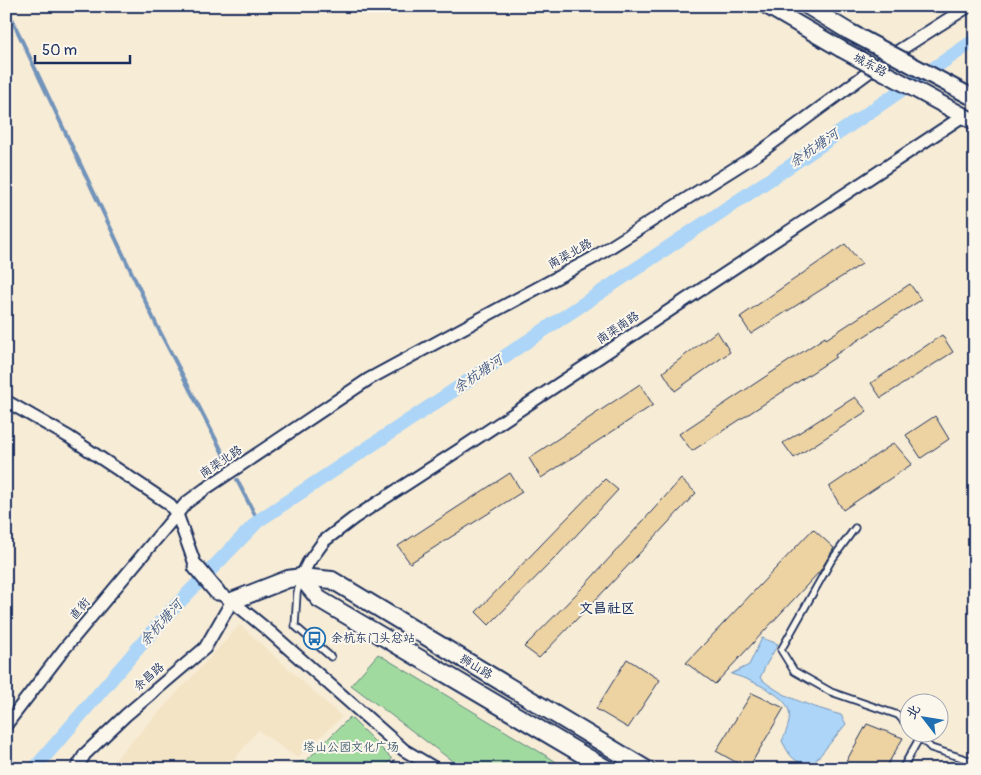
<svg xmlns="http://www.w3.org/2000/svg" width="981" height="775" font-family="Pangolin,'LXGW WenKai TC',sans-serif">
<rect width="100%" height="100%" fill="#f7ecd6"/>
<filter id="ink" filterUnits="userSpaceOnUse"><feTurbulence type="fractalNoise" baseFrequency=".02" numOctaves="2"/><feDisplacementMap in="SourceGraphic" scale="10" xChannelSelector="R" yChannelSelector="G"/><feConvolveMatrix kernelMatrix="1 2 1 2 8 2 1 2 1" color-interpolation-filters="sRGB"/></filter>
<g filter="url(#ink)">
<path fill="#f4e4c6" d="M 240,625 L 342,717 L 297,758 L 258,730 L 227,769 L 106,769 Z"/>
<g fill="#a1da9f" stroke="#5e847e">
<path d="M 378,654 L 568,769 L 463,769 L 351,685 Z"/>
<path d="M 350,717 L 392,759 L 383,769 L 237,769 L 239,766 L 284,768 L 307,760 Z"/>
</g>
<path fill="#acd5f7" stroke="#7293ba" d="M 762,638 L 778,644 L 766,665 L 760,678 C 783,698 813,707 841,715 L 846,724 L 812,765 C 793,762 791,758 782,741 C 786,732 791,721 789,711 C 786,694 746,678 731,674 L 749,665 Z"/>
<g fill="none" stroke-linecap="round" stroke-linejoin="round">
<g stroke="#7293ba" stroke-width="4">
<path d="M 6,7 L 157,326 L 227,461"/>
<path d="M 237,480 L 258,521"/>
</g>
<path stroke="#acd5f7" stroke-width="14" d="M 34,769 L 164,618 L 258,521 L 808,154 L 975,40"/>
</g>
<g fill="#edd3a2" stroke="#1b2f5e">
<path d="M 845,244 L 862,264 L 751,334 L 740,317 Z"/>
<path d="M 910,284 L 921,300 L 835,355 L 836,357 L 692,451 L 679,434 L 825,337 L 826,339 Z"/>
<path d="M 717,331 L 730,352 L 675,391 L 663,372 Z"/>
<path d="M 942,335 L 953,352 L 881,398 L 871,383 Z"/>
<path d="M 640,384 L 653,405 L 541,478 L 529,458 Z"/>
<path d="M 855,397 L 867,411 L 794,458 L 783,443 Z"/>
<path d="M 935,416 L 949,439 L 921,458 L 906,435 Z"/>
<path d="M 894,443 L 912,464 L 843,510 L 829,487 Z"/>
<path d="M 510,473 L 522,492 L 410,563 L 398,546 Z"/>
<path d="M 605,479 L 618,490 L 558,555 L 489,625 L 476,612 Z"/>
<path d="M 681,479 L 696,493 L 606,589 L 539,658 L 524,647 L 585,585 Z"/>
<path d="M 813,529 L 834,548 L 820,571 L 715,684 L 686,663 Z"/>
<path d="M 627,659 L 660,680 L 628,728 L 596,709 Z"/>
<path d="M 752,693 L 784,708 L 748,769 L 716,751 Z"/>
<path d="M 867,724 L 903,738 L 885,769 L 842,769 Z"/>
</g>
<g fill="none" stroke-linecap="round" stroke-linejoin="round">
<defs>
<g id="service">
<path d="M 855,528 L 831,561 L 781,650 L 794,671 L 831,692 L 898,715 L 908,726"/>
<path d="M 300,582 L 297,593 L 295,626 L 331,657"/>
<path d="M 915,732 L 931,748 L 975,762"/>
<path d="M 902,769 L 920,737"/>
</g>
<g id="minor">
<path d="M 6,401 L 69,437 L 168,503 L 177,514 L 196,567"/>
<path d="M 301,577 L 308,563 L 324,541 L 354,518 L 465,446 L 963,116"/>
<path d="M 217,592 L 232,601 L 270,632 L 404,750 L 436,769"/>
<path d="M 6,725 L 65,648 L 186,503 L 205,489 L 369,379 L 593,258 L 759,153 L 892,55 L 969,6"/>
<path d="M 76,769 L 85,754 L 126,715 L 205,648 L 232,601"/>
</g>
<g id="tertiary">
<path d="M 767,6 L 841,49"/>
<path d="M 807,6 L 848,31"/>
<path d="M 951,109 L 975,122"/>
<path d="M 196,567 L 217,592"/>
</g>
<g id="secondary">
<path d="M 301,577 L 319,599 L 607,769"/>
<path d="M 232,601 L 288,579 L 301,577 L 332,580 L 646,769"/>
</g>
</defs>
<use href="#service" stroke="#1b2f5e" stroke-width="9"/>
<use href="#minor" stroke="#1b2f5e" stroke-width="15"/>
<use href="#tertiary" stroke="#1b2f5e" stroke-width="19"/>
<use href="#secondary" stroke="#1b2f5e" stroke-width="20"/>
<path stroke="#1b2f5e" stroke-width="2.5" stroke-dasharray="4 4" stroke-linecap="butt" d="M 387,769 L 396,759"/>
<use href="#service" stroke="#fbf7ec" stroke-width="5.5"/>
<use href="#minor" stroke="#fbf7ec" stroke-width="11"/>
<use href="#tertiary" stroke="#fbf7ec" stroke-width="15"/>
<use href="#secondary" stroke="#fbf7ec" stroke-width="16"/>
<defs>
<g id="tertiary-bridge">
<path d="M 848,31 L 972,97"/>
<path d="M 841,49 L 951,109"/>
</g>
</defs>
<use href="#tertiary-bridge" stroke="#1b2f5e" stroke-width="19" stroke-linecap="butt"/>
<use href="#tertiary-bridge" stroke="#fbf7ec" stroke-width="15"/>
</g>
</g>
<defs>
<symbol id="bus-ring" viewBox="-11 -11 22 22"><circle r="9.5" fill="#fbf7ec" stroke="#1f6fb2" stroke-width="1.5"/><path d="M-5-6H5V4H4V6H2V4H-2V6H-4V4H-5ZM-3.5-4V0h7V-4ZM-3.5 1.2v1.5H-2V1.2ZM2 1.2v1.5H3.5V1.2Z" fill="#1f6fb2"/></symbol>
</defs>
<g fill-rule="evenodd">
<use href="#bus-ring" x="302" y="626" width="25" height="25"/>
</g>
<g text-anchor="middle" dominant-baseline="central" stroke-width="4" stroke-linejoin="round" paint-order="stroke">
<g font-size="12" fill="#1b2f5e" stroke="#fbf7ec">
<text transform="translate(870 65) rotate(28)">城东路</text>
<text transform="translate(570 254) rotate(-29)">南渠北路</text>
<text transform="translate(618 328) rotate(-34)">南渠南路</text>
<text transform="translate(221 462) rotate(-34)">南渠北路</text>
<text transform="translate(80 609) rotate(-50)">直街</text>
<text transform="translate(476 667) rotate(31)">狮山路</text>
<text transform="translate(149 677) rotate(-41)">余昌路</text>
</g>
<g font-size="12" fill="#1b2f5e" stroke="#fbf7ec" text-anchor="start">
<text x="331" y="638">余杭东门头总站</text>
</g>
<g font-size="12" fill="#3c5a6e" stroke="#fbf7ec">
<text x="351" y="747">塔山公园文化广场</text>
</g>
<g font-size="14" font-style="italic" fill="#3f5884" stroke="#fbf7ec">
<text transform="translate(814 148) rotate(-34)">余杭塘河</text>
<text transform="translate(478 374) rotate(-34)">余杭塘河</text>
<text transform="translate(161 623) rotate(-48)">余杭塘河</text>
</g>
<g font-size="14" font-weight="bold" fill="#1b2f5e" stroke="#fbf7ec">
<text x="607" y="608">文昌社区</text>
</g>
</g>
<rect width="981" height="775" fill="none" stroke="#fbf7ec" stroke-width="25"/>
<rect x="12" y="12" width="956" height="750" fill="none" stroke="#1b2f5e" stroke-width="2" filter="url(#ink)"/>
<g transform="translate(924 718) rotate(301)"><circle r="24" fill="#fbf7ec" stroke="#a1a7b3"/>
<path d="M0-4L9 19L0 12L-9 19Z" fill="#1f6fb2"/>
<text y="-8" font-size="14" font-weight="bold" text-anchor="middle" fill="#1b2f5e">北</text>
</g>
<path d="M35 55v8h95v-8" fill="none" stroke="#1b2f5e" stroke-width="2.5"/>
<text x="42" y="55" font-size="15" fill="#1b2f5e" stroke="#fbf7ec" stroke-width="4" paint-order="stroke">50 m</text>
</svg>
